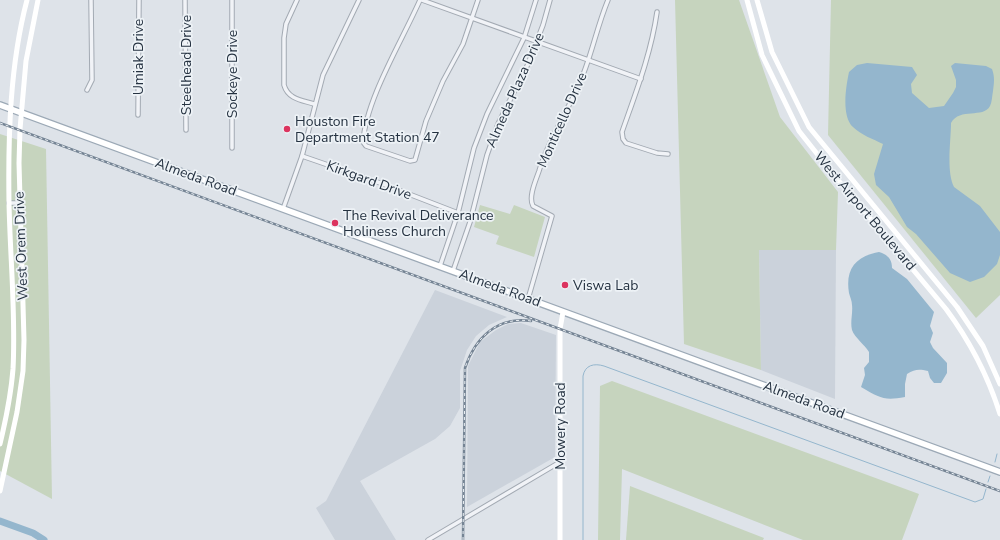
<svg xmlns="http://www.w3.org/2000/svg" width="1000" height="540" font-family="'Nunito Sans',sans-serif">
<rect width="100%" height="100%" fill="#dee3e9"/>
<g fill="#cbd2db">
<path d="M 759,249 L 836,250 L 835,399 L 761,370 Z"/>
<path d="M 435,290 L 507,317 L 489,325 L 476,336 L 467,350 L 460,371 L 460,408 L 450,426 L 435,439 L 360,481 L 396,540 L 335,540 L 316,508 L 326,501 Z"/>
<path d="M 521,323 L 556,335 L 555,457 L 467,507 L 468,366 L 480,342 L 496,330 L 508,324 Z"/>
</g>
<g fill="#c6d4be">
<path d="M 675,0 L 739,0 L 780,117 L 838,192 L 836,250 L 759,250 L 761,370 L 684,344 Z"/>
<path d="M 831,0 L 1000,0 L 1000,295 L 976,318 L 828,135 Z"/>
<path d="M 0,134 L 46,149 L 52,499 L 0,471 Z"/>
<path d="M 480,205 L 510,214 L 514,205 L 545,217 L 534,257 L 496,244 L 499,236 L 474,227 Z"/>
<path d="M 612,381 L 919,494 L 902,540 L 803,540 L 622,469 L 620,540 L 598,540 L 600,386 Z"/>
<path d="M 630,486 L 764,538 L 763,540 L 626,540 Z"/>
</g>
<g fill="#94b6cd">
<path d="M 867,63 L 912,67 L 917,75 L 911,84 L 912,93 L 929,108 L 944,106 L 953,93 L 956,87 L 956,80 L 951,66 L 955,63 L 986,66 L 992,69 C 995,77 994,83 993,91 C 992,96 992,102 990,106 C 983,119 960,107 951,123 C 951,141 946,171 954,187 L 980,206 L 1000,232 L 1000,255 L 997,264 L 984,277 L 970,282 L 950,273 L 916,234 L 907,227 L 889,197 L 876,185 L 874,174 L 883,144 C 873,139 861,135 853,127 C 841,116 846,86 849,72 L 857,65 Z"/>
<path d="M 879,252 C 888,255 892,259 892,268 L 907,279 L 934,312 L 930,326 L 933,333 L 930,342 L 933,348 L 947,363 L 947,373 L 941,383 L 934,383 L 930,378 L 928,371 C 919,369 915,369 907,374 L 905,384 L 905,397 C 884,401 880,398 861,387 L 865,375 L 864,368 L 869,362 L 869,352 C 864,344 855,338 852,330 C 850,322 853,313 852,305 C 852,301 850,297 849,293 C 845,269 856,256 879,252 Z"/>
</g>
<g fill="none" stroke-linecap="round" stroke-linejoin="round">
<g stroke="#94b6cd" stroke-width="1">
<path d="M 995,462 L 997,454"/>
<path d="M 988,482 L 990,476"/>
<path d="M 583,540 L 583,376 C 585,365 594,363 604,366 L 975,502 L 983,499 L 986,489"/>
</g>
<path stroke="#94b6cd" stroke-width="7" d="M 0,521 L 33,533 L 44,540"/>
<defs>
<g id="street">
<path d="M 185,0 L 186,130"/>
<path d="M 232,0 L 232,148"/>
<path d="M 297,0 L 286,24 L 284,38 L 284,85 C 288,99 301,100 314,104"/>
<path d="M 420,0 C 402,41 366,99 363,142 L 366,146 L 410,161 L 415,160 L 426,121 L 443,81 L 463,44 L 478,0"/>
<path d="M 422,0 L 641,79"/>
<path d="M 657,12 C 651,54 636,92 622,132 L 623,139 L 626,143 L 657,153 L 668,154"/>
<path d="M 87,90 L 92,80 L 91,0"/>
<path d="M 138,115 L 139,0"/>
<path d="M 302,156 L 383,184 L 458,213"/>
<path d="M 9,203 L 19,203"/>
<path d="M 283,209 L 302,156 L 323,75 L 359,0"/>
<path d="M 440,266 L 458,213 L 474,148 L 487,114 L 524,38 L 536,0"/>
<path d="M 453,271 L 470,222 L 487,155 L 498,124 L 528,64 L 543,25 L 550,0"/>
<path d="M 528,299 L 552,216 L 533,206 C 528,197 536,180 539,171 C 548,141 565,115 578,87 C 591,59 596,29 608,0"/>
<path d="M 428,540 L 560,462"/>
</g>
<path id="primary" d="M 0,105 L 1000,472"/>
</defs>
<use href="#street" stroke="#a3aab3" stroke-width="5.5"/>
<use href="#primary" stroke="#9ca9b6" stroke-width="8"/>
<use href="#street" stroke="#f1f3f7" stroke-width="3.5"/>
<g stroke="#fff" stroke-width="5">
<path d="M 747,0 L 762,55 L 799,131 L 833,174 L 946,309 C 969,340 988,376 1000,414"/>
<path d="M 757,0 L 772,52 L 809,127 L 957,307 L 983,346 L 1000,384"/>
<path d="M 0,444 C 6,419 11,395 13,369 C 16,314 10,258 9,202 C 8,136 10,64 27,0"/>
<path d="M 0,491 L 17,412 L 23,371 L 24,340 L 19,163 L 20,129 L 26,61 L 38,0"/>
<path d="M 560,540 L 560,329 L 563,312"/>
</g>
<use href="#primary" stroke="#fff" stroke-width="5.5"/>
<defs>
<g id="rail">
<path d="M 0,123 L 1000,491"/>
<path d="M 463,540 L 465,368 C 475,338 497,316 531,321"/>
</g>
</defs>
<use href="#rail" stroke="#758494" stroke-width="2.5"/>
<use href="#rail" stroke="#edf2f6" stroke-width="1" stroke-dasharray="3" stroke-linecap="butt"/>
</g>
<g fill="#dc345f" stroke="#edf2f6" stroke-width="1.5">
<circle cx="287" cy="129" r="4"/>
<circle cx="335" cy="223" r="4"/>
<circle cx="565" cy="285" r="4"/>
</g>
<g text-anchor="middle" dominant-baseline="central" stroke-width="3.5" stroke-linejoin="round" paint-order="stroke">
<g font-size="14" fill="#253241" stroke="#edf2f6">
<text transform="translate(138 57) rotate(-90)">Umiak Drive</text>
<text transform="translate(186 65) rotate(-90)">Steelhead Drive</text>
<text transform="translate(232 74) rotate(-90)">Sockeye Drive</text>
<text transform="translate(515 90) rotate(-66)">Almeda Plaza Drive</text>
<text transform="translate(562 120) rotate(-66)">Monticello Drive</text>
<text transform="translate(196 177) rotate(20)">Almeda Road</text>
<text transform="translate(369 180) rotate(20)">Kirkgard Drive</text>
<text transform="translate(865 211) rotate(50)">West Airport Boulevard</text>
<text transform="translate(21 246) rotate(-92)">West Orem Drive</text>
<text transform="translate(500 288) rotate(20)">Almeda Road</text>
<text transform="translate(804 400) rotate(20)">Almeda Road</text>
<text transform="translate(560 426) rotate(-90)">Mowery Road</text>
</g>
<g font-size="14" fill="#253241" stroke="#edf2f6" text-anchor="start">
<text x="295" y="121">Houston Fire<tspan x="295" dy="16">Department Station 47</tspan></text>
<text x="343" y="215">The Revival Deliverance<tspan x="343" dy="16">Holiness Church</tspan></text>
<text x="573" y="285">Viswa Lab</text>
</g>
</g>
</svg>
